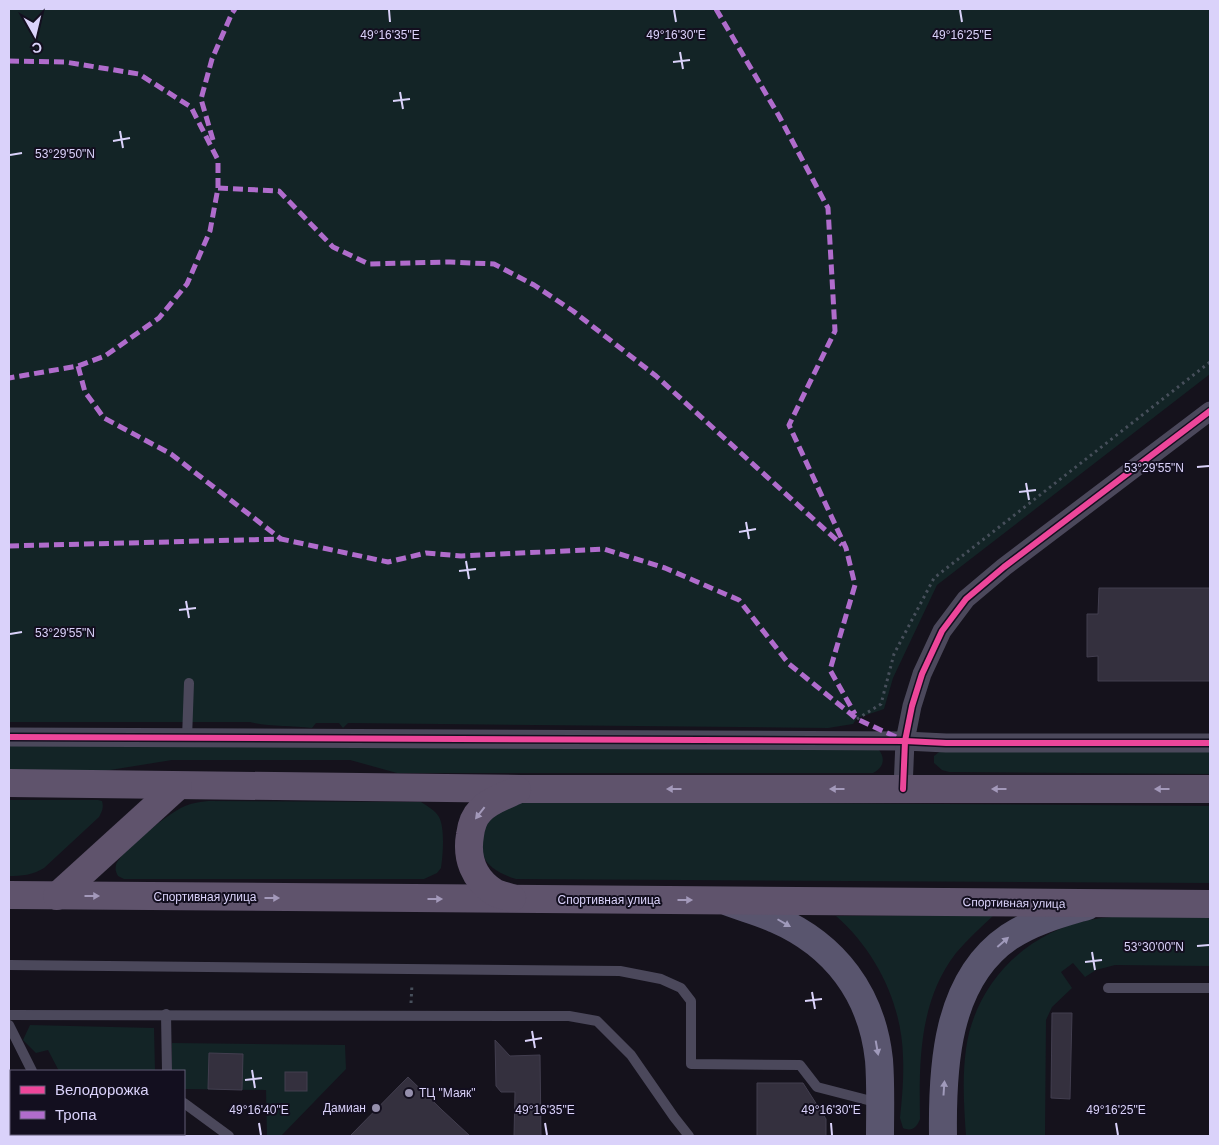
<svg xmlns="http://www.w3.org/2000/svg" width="1219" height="1145" font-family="Arial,sans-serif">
<rect width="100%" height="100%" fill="#15121c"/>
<g fill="#132426">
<path d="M 9,9 L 1210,9 L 1210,374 L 937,585 L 893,678 L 884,709 L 857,718 L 853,724 L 828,728 L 348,723 L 343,728 L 339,723 L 316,723 L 312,728 C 291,725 270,727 250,722 L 9,722 Z"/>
<path d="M 9,741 L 879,750 C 886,759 883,768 873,773 L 397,773 L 350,760 L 172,760 L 104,771 L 9,770 Z"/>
<path d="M 1210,748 L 1210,774 L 949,772 L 942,770 L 934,763 L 934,756 L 943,749 Z"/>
<path d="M 9,800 L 98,800 L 102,801 C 104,808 102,811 99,817 L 44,868 C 33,875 22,876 9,876 Z"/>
<path d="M 208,801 L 421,802 C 427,806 435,810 439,817 C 445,828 443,855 441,868 L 437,873 L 424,879 L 124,879 L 118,876 C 116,872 115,870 116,865 C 121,851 170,812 185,806 C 192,803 200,802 208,801 Z"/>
<path d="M 521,801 L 1210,806 L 1210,883 L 516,879 C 480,868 473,848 489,815 Z"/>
<path d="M 994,915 C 981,927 968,939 956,953 C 919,1001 919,1061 920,1119 C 917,1127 912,1132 903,1128 L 900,1118 C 902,1098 904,1078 903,1057 C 902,1004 876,951 836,916 Z"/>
<path d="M 1210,917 L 1210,966 L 1115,965 L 1096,970 L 1085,977 L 1073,963 L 1061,972 L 1072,988 L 1052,1007 L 1046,1020 L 1045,1135 L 1043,1136 L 966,1136 C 964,1107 962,1078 966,1049 C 975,984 1025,933 1089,920 C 1128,913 1170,917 1210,917 Z"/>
<path d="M 30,1025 L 154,1028 L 155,1071 L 59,1071 L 48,1050 L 36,1053 L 23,1040 Z"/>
<path d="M 172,1043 L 345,1045 L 346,1069 L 281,1136 L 267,1136 L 266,1090 L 184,1089 L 184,1071 L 172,1071 Z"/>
</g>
<g fill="#34303e" stroke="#423e4f">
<path d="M 1099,588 L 1210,588 L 1210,681 L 1098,681 L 1098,656 L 1087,657 L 1087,614 L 1098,614 Z"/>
<path d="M 1052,1013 L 1072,1013 L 1070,1099 L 1051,1098 Z"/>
<path d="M 495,1040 L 510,1056 L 540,1055 L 541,1136 L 514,1136 L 515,1092 L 501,1092 L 496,1086 Z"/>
<path d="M 209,1053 L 243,1054 L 242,1090 L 208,1089 Z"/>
<rect x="285" y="1072" width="22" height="19"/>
<path d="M 408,1077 L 442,1110 L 470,1136 L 350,1136 Z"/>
<path d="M 757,1083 L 803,1083 L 826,1119 L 826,1136 L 757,1136 Z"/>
</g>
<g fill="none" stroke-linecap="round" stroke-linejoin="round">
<g stroke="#474f5b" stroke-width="3" stroke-dasharray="2.5 4" stroke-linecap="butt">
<path d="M 857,719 L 881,704 L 894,654 L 934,578 L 1210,362"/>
<path d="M 411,1003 L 412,984"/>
</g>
<g stroke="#4b485b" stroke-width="10">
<path d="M 187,738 L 189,683"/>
<path d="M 9,965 L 620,971 L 661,979 L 681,988 L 691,1001 L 691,1064 L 800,1065 L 817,1087 L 879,1103"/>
<path d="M 1108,988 L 1210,988"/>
<path d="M 166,1014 L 167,1071"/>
<path d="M 9,1015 L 569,1016 L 597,1021 L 631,1055 L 674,1117 L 689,1136"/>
<path d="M 9,1025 L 32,1071"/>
<path d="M 184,1103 L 229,1136"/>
<path d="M 9,1132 L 11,1128"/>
<path d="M 64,1134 L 65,1136"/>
<path d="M 168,1134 L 168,1136"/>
</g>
<g stroke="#4b485b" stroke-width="19">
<path d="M 9,737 L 905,741 L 946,743 L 1210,743"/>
<path d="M 903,789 L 905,741 L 912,706 L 922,674 L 942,631 L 966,599 L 1004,567 L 1210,411"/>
</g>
<g stroke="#59556e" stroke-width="28">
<path d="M 728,902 C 744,908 760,912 775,919 C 835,945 872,994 879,1060 C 881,1085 880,1111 880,1136"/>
<path d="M 943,1136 C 942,1067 946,980 1009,937 C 1033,921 1060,914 1087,906"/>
</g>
<g stroke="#5f536c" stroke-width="28">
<path d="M 9,783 L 521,789 L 1210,789"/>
<path d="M 9,895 L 1210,904"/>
<path d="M 57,896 L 178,786"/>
<path d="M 512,898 C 507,896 499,895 494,892 C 474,879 466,858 470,835 C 471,827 474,817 480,811 C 490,800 505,796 517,790"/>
</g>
<g stroke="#b06ccc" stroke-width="5" stroke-dasharray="10 5" stroke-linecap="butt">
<path d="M 716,9 L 779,116 L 828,208 L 835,331 L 789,425 L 846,548 L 855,585 L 830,670 L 855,714"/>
<path d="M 9,61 L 65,62 L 139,74 L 191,107 L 218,160 L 218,188 L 210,231 L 187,284 L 159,318 L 105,356 L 78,366 L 9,378"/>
<path d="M 213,140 L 201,99 L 212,59 L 232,13 L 235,9"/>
<path d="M 218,188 L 279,191 L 333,247 L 369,264 L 450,262 L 494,264 L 534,285 L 573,311 L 656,376 L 842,545"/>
<path d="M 78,366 L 85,392 L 104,418 L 171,454 L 281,539"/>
<path d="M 9,546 L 281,539 L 388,562 L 426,553 L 461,556 L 604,549 L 665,568 L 739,600 L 789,664 L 857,719 L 898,738"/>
</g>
<defs>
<g id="cycleway">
<path d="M 9,737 L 905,741 L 946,743 L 1210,743"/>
<path d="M 903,789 L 905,741 L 912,706 L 922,674 L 942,631 L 966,599 L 1004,567 L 1210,411"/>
</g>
</defs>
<use href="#cycleway" stroke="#130f1f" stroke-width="9"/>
<use href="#cycleway" stroke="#ed469a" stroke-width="6"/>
</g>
<defs><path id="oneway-solid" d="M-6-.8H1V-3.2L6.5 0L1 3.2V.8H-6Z" transform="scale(1.25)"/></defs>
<g fill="#a399ba">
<use href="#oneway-solid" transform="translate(674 789) rotate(180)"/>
<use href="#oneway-solid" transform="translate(837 789) rotate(180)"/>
<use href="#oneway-solid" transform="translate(999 789) rotate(-180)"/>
<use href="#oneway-solid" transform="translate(1162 789) rotate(-180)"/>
<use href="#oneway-solid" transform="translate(480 813) rotate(128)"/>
<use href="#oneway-solid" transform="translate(92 896)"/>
<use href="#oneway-solid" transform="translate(272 898)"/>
<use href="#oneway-solid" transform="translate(435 899)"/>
<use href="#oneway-solid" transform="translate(685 900)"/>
</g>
<g fill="#a09abb">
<use href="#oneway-solid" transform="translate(784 923) rotate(30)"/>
<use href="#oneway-solid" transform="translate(1003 942) rotate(-41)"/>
<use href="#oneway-solid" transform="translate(877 1048) rotate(80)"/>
<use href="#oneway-solid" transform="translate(944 1088) rotate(-86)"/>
</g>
<path fill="none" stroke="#dad2fa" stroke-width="2" d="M 389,10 L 390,22M 674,10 L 676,22M 960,10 L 962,22M 680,52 L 683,69M 673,62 L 690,60M 400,92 L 403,109M 393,101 L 410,99M 120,131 L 123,148M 113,141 L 130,138M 10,155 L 22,153M 1197,467 L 1209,466M 1026,483 L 1029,500M 1019,492 L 1036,490M 746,522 L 749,539M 739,532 L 756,529M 466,561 L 469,579M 459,571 L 476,569M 186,601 L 189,618M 179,610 L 196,608M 10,634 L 22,632M 1197,946 L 1209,945M 1092,952 L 1095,970M 1085,962 L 1102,960M 812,992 L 815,1009M 805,1001 L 822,999M 532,1031 L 535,1048M 525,1041 L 542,1038M 252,1070 L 255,1088M 245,1080 L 262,1078M 259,1123 L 261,1135M 545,1123 L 547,1135M 831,1123 L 832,1135M 1116,1123 L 1118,1135"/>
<g fill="#958fac" stroke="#130f1f" stroke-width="2">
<circle cx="409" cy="1093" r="5"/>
<circle cx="376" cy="1108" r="5"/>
</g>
<g text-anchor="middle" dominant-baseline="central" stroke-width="4" stroke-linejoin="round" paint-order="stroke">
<g font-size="12" fill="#dad2fa" stroke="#130f1f">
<text x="205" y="897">Спортивная улица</text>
<text x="609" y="900">Спортивная улица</text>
<text transform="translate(1014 903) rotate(1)">Спортивная улица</text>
</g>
<g font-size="12" fill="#dad2fa" stroke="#130f1f" text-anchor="start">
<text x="419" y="1093">ТЦ "Маяк"</text>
<text x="366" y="1108" text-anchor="end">Дамиан</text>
</g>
</g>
<g font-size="12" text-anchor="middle" fill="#dad2fa" stroke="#130f1f" stroke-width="4" stroke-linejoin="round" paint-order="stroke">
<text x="390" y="39">49°16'35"E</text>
<text x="676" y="39">49°16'30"E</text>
<text x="962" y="39">49°16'25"E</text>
<text x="65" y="158">53°29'50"N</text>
<text x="1154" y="472">53°29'55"N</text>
<text x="65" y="637">53°29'55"N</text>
<text x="1154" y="951">53°30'00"N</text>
<text x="259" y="1114">49°16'40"E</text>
<text x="545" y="1114">49°16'35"E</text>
<text x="831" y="1114">49°16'30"E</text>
<text x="1116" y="1114">49°16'25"E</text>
</g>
<rect width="1219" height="1145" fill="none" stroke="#dad2fa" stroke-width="20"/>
<rect x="10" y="1070" width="175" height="65" fill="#130f1f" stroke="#635d77"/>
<rect x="20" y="1086" width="25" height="8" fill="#ed469a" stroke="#635d77"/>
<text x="55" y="1095" font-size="15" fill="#dad2fa">Велодорожка</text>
<rect x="20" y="1111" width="25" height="8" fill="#b06ccc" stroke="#635d77"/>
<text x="55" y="1120" font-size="15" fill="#dad2fa">Тропа</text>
<g transform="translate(35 35) rotate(172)" stroke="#130f1f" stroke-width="4" paint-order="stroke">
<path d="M0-4L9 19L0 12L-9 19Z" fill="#dad2fa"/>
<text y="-8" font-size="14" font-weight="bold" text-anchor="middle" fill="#dad2fa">С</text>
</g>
</svg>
